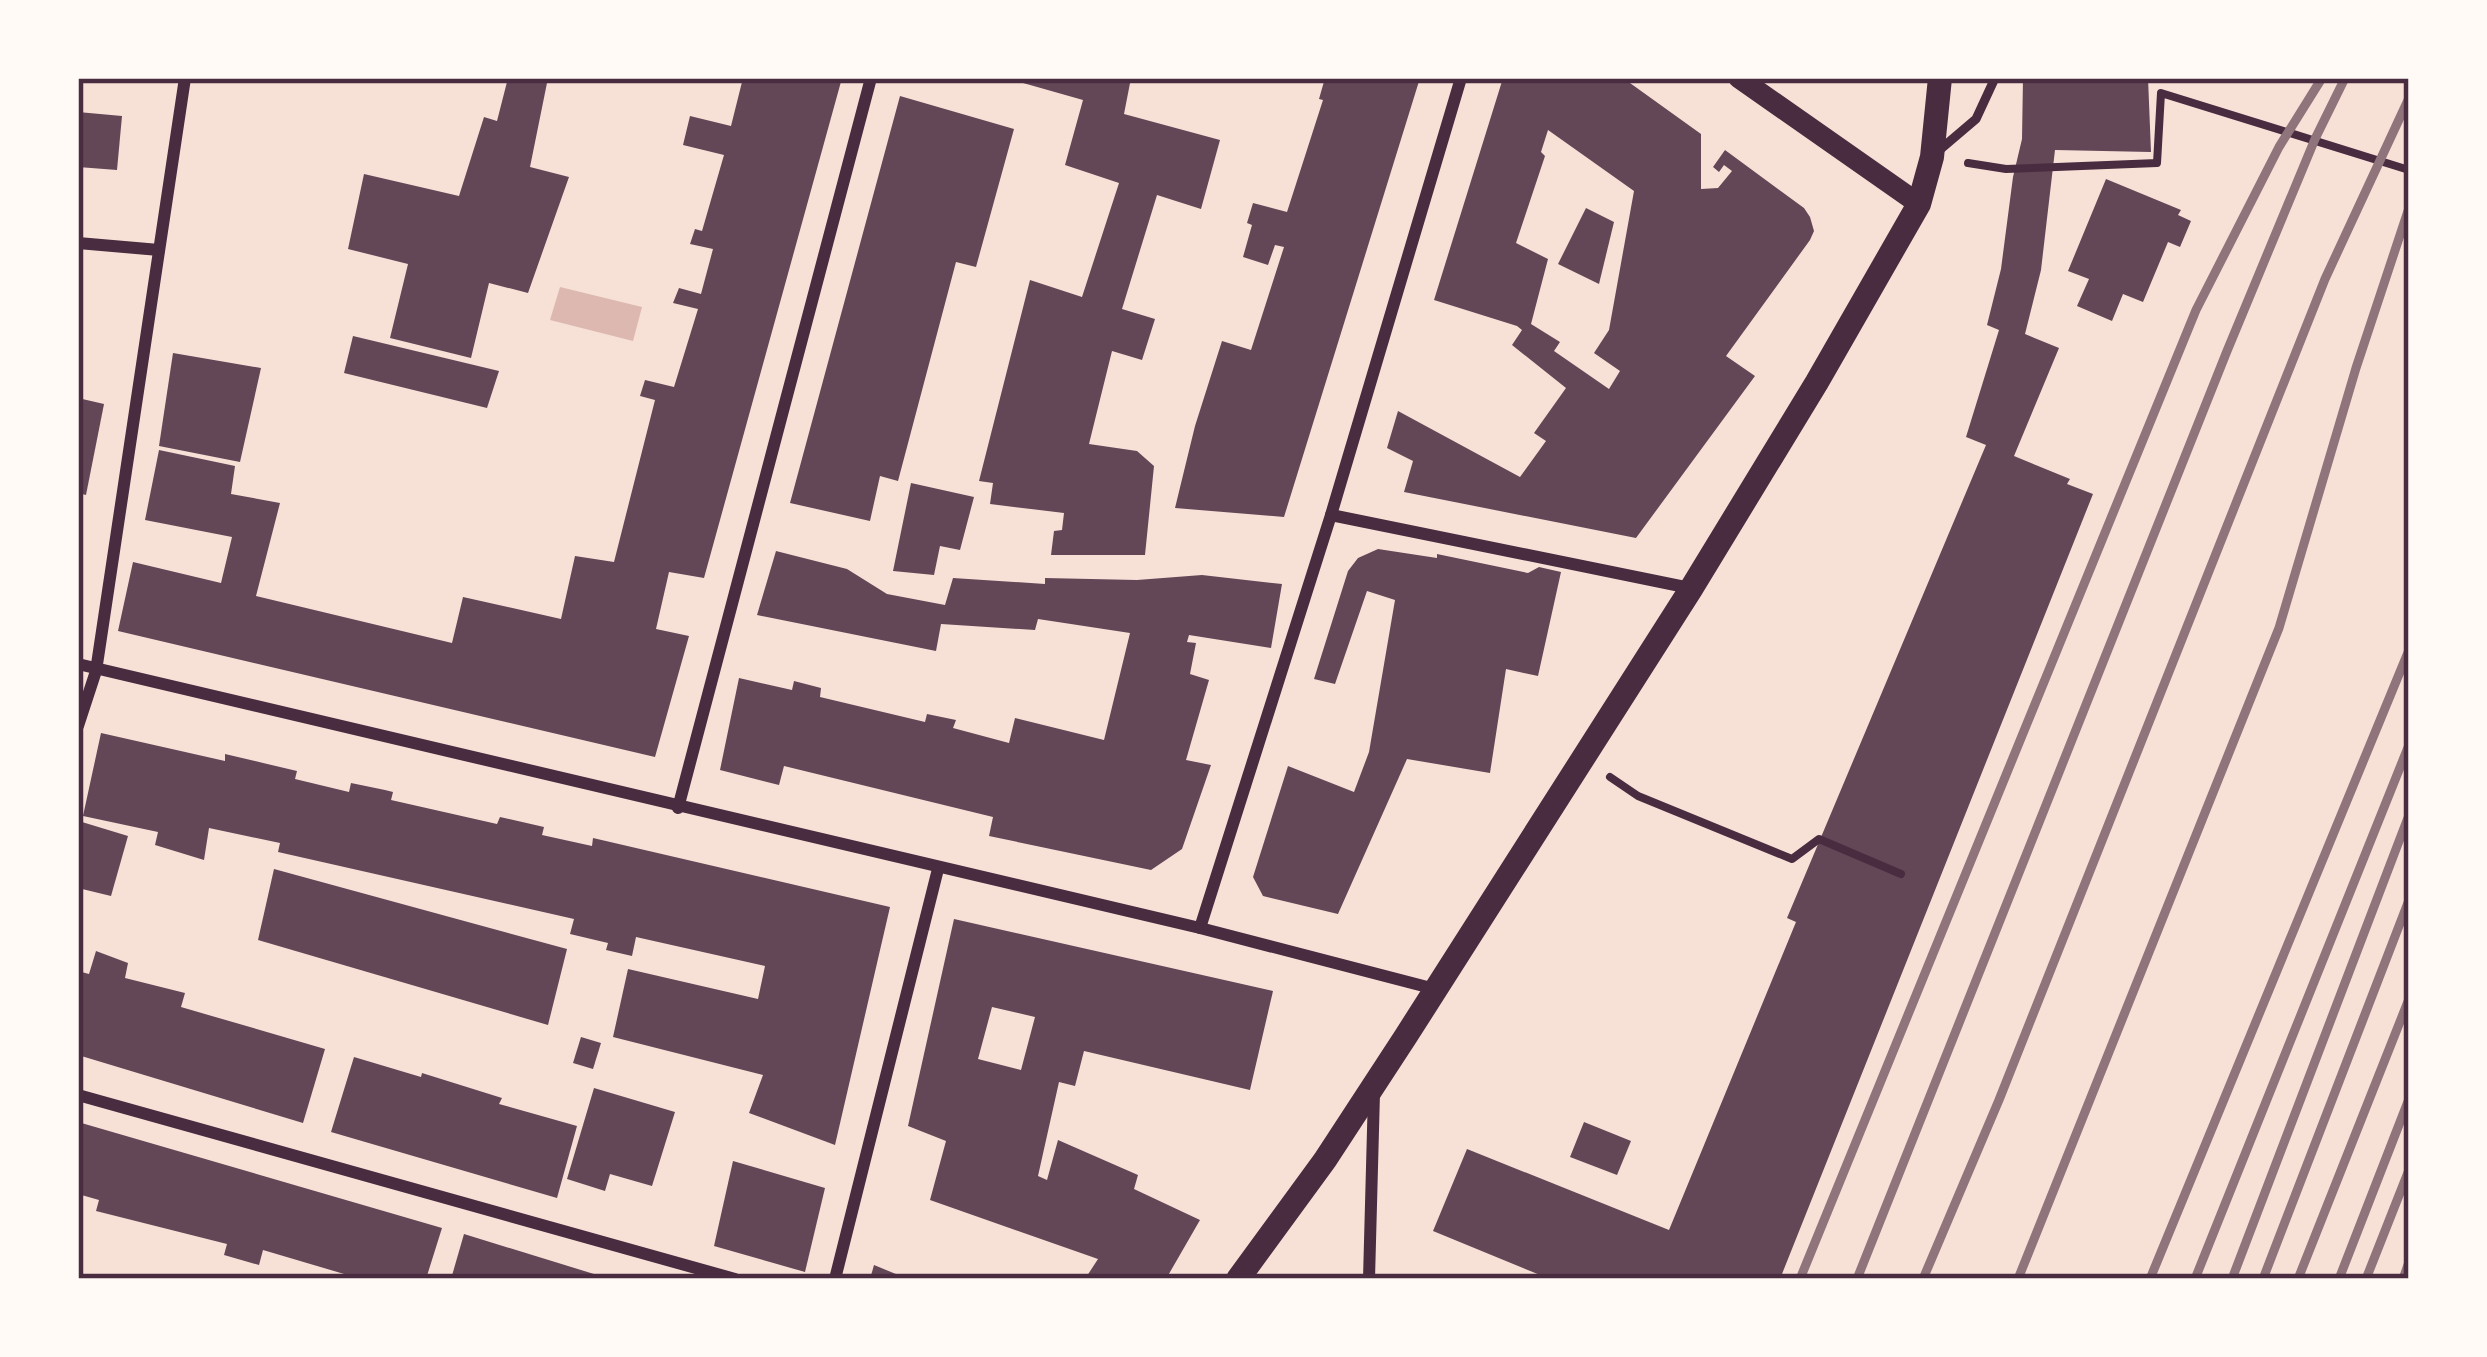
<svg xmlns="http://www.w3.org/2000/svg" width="2487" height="1357" font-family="'Source Sans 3',sans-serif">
<rect width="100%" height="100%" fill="#f7e1d7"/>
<path fill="#dcb8b0" d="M 560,287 L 642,307 L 633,341 L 550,320 Z"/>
<g fill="#644757" fill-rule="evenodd">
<path d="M 508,78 L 548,78 L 530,167 L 569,177 L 528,293 L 489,283 L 471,358 L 390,338 L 408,264 L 348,249 L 364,174 L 459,196 L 484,117 L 497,121 Z"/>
<path d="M 743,78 L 842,78 L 704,578 L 669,572 L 656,629 L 689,636 L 655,757 L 118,631 L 133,562 L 221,583 L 232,537 L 145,520 L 159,450 L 235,466 L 231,494 L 280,503 L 256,596 L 452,643 L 463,597 L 561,619 L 575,556 L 614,562 L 655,400 L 640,396 L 645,380 L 674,387 L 698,309 L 673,303 L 679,288 L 701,294 L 713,249 L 690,244 L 695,229 L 702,231 L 724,155 L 683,145 L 690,116 L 731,126 Z"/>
<path d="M 1005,78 L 1131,78 L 1124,114 L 1220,140 L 1201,209 L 1157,195 L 1122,309 L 1155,319 L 1142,360 L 1112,351 L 1089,444 L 1137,451 L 1154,466 L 1145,555 L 1051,555 L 1054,531 L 1062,530 L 1064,513 L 990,504 L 993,483 L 979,481 L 1030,280 L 1082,297 L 1119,183 L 1065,165 L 1083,100 Z"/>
<path d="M 1325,78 L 1420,78 L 1284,517 L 1175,508 L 1195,426 L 1222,341 L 1251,350 L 1284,247 L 1275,245 L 1268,265 L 1243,257 L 1252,225 L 1247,223 L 1253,203 L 1287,212 L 1323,100 L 1319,99 Z"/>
<path d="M 1503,78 L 1623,78 L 1701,134 L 1701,189 L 1718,188 L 1732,171 L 1724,165 L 1719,172 L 1713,167 L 1725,150 L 1804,208 L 1810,217 L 1814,231 L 1810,240 L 1726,356 L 1755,376 L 1636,538 L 1404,492 L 1413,461 L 1387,448 L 1398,411 L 1520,477 L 1546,441 L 1534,433 L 1566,388 L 1512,345 L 1522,330 L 1517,326 L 1434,300 ZM 1548,130 L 1634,191 L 1609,330 L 1594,353 L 1620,371 L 1609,389 L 1554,351 L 1560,342 L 1531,324 L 1548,259 L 1516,243 L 1545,156 L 1541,152 Z"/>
<path d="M 2023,78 L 2148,78 L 2151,152 L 2055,150 L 2041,270 L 2025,334 L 2059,348 L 2014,456 L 2070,479 L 2067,484 L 2093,494 L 1780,1279 L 1539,1279 L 1540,1275 L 1433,1231 L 1467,1149 L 1669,1230 L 1796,922 L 1787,918 L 1986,445 L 1966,437 L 1999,330 L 1987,325 L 2001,269 L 2013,177 L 2022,139 Z"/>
<path d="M 900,96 L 1014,129 L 976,267 L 956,262 L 898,481 L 880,476 L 870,521 L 790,503 Z"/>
<path d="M 78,112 L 122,116 L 117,170 L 78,167 Z"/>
<path d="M 2106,179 L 2181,210 L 2178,215 L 2191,221 L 2180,247 L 2168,242 L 2143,302 L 2123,294 L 2112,321 L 2077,306 L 2089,279 L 2068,271 Z"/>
<path d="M 1586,208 L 1614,222 L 1599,284 L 1558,264 Z"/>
<path d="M 353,336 L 499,371 L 487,408 L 344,373 Z"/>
<path d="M 173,353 L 261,368 L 240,462 L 159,446 Z"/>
<path d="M 78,398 L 104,404 L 86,495 L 78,493 Z"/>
<path d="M 911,483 L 974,497 L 960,550 L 940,546 L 934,575 L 893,571 Z"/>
<path d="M 1378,549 L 1437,558 L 1437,554 L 1528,573 L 1539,567 L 1561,572 L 1538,676 L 1506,669 L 1490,773 L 1407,759 L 1338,914 L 1263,896 L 1253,877 L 1288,766 L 1354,792 L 1369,752 L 1395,600 L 1367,591 L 1335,684 L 1314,679 L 1348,571 L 1358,558 Z"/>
<path d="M 776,551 L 847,569 L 887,594 L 945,605 L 953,578 L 1045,584 L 1045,578 L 1137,580 L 1202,575 L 1282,584 L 1271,648 L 1189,635 L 1187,642 L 1196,643 L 1190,674 L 1209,680 L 1186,760 L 1211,765 L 1182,849 L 1151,870 L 989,836 L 993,817 L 784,766 L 779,785 L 720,770 L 739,678 L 792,690 L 794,681 L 821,688 L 820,697 L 925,722 L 927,714 L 956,720 L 953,728 L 1009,743 L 1015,718 L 1104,740 L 1130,633 L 1038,619 L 1035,630 L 941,624 L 936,651 L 757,615 Z"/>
<path d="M 101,733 L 225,761 L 225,754 L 297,771 L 295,779 L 349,792 L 351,783 L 385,790 L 393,792 L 391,800 L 497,824 L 500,817 L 544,827 L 542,835 L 592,846 L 593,838 L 890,907 L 835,1145 L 749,1113 L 763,1075 L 613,1037 L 628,969 L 758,999 L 765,966 L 636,937 L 632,956 L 606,950 L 608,943 L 570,934 L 574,919 L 278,852 L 280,843 L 209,828 L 204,860 L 155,845 L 158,832 L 83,816 Z"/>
<path d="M 82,822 L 128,836 L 111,896 L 78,888 Z"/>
<path d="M 274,869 L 567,949 L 548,1025 L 258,940 Z"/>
<path d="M 954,919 L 1273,991 L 1250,1090 L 1084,1051 L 1075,1086 L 1059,1082 L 1038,1176 L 1047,1180 L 1058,1140 L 1138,1175 L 1134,1189 L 1200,1220 L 1166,1279 L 1085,1279 L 1098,1259 L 930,1200 L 946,1141 L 908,1126 ZM 992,1007 L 1035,1017 L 1021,1070 L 978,1059 Z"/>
<path d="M 96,951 L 128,963 L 125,978 L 185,993 L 181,1007 L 325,1049 L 303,1123 L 78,1055 L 78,971 L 89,974 Z"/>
<path d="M 581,1037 L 601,1043 L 593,1069 L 573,1063 Z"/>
<path d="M 354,1057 L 421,1077 L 422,1073 L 502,1098 L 499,1104 L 577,1126 L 557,1198 L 331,1132 Z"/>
<path d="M 594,1088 L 675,1112 L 652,1186 L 610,1174 L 605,1191 L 567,1179 Z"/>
<path d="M 78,1122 L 442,1228 L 426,1279 L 361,1279 L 263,1250 L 259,1265 L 224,1255 L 227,1244 L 96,1211 L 99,1200 L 78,1194 Z"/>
<path d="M 1584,1122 L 1631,1141 L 1617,1175 L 1570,1157 Z"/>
<path d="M 733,1161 L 825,1188 L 805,1272 L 714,1246 Z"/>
<path d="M 464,1234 L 607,1278 L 607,1279 L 451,1279 Z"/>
<path d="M 874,1265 L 908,1279 L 870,1279 Z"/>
</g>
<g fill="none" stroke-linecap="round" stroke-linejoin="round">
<g stroke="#4a2c40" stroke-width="8">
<path d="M 1968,163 L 2006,169 L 2157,163 L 2161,93 L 2409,170"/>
<path d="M 1610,777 L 1638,796 L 1792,859 L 1819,839 L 1901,874"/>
</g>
<path stroke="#4a2c40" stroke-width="9" d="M 1936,153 L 1976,119 L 1995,78"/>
<g stroke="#4a2c40" stroke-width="12">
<path d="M 78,243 L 159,250"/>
<path d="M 1331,515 L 1690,588"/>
<path d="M 78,664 L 1200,928 L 1435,989"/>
<path d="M 78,726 L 96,671 L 185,78"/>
<path d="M 678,808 L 871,78"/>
<path d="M 1200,928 L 1331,515 L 1461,78"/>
<path d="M 78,1095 L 735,1279"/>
<path d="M 835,1279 L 938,869"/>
<path d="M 1369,1279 L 1374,1093"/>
</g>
<path stroke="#4a2c40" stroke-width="21" d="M 1739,78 L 1919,204"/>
<path stroke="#4a2c40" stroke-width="24" d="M 1238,1279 L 1325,1160 L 1406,1036 L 1691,589 L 1817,382 L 1919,204 L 1932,157 L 1940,78"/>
<g stroke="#8f747c" stroke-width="9">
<path d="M 1800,1279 L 2196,310 L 2279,147 L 2322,78"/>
<path d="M 1857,1279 L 2227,351 L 2315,139 L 2345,78"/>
<path d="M 1923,1279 L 1999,1100 L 2325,279 L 2409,98"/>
<path d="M 2018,1279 L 2279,628 L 2356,368 L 2409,208"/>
<path d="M 2150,1279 L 2409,650"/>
<path d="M 2195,1279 L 2409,745"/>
<path d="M 2232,1279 L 2409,815"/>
<path d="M 2263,1279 L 2409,900"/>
<path d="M 2298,1279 L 2409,999"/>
<path d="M 2339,1279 L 2409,1099"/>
<path d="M 2366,1279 L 2409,1170"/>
<path d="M 2403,1279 L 2409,1262"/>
</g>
</g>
<rect width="2487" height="1357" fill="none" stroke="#fffaf5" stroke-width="162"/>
<rect x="81" y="81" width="2325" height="1195" fill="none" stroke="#4a2c40" stroke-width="4.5"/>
</svg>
